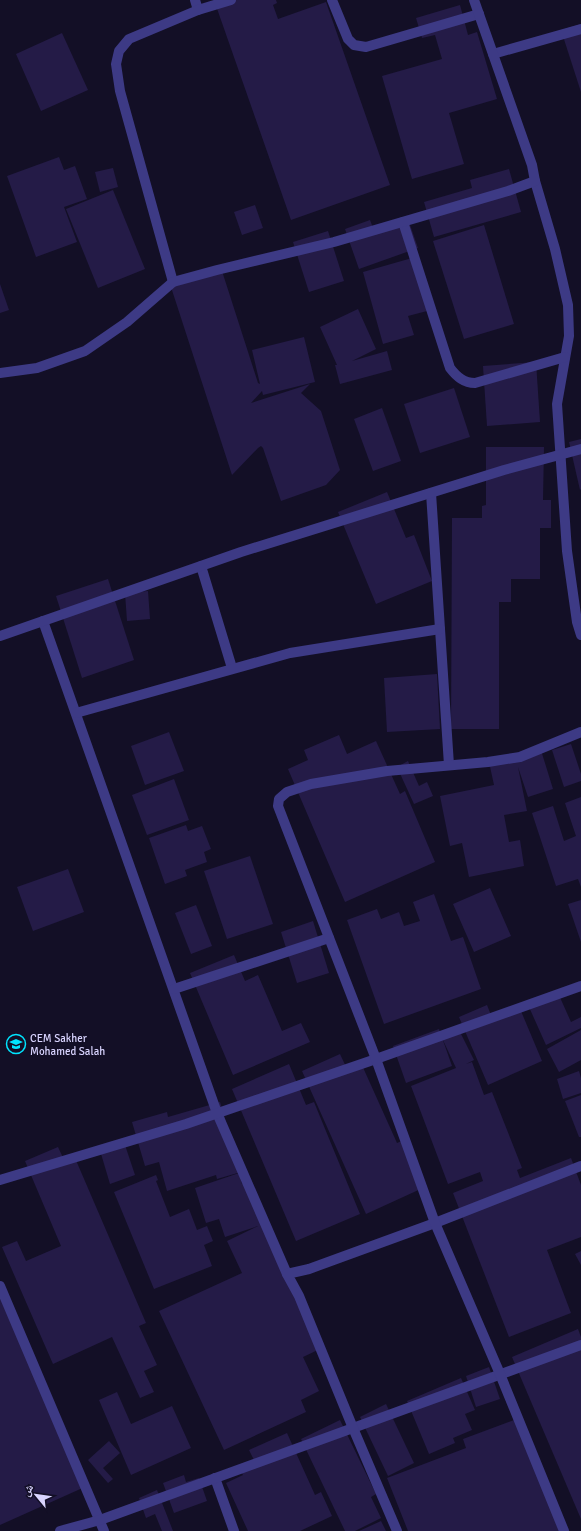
<svg xmlns="http://www.w3.org/2000/svg" width="581" height="1531" font-family="Signika,'Noto Naskh Arabic',sans-serif">
<rect width="100%" height="100%" fill="#130f26"/>
<g fill="#241b47">
<path d="M 214,0 L 276,0 L 277,3 L 273,5 L 278,19 L 326,2 L 390,185 L 291,220 Z"/>
<path d="M 460,5 L 468,35 L 477,32 L 497,99 L 449,113 L 464,164 L 412,179 L 382,76 L 442,59 L 435,35 L 422,38 L 416,18 Z"/>
<path d="M 581,24 L 581,92 L 561,30 Z"/>
<path d="M 62,33 L 88,90 L 41,111 L 16,54 Z"/>
<path d="M 59,157 L 64,170 L 75,166 L 87,199 L 64,207 L 77,242 L 36,257 L 7,176 Z"/>
<path d="M 113,168 L 118,187 L 100,192 L 95,172 Z"/>
<path d="M 509,169 L 521,212 L 434,237 L 424,202 L 472,188 L 470,180 Z"/>
<path d="M 113,190 L 145,269 L 98,288 L 66,209 Z"/>
<path d="M 255,205 L 263,228 L 242,235 L 234,212 Z"/>
<path d="M 370,220 L 373,228 L 409,222 L 418,248 L 359,269 L 345,229 Z"/>
<path d="M 484,225 L 514,324 L 464,339 L 433,241 Z"/>
<path d="M 328,231 L 344,281 L 309,292 L 293,242 Z"/>
<path d="M 412,258 L 427,311 L 408,316 L 414,335 L 383,344 L 363,272 Z"/>
<path d="M 222,271 L 258,383 L 260,384 L 252,350 L 304,337 L 315,382 L 263,395 L 262,391 L 251,403 L 310,384 L 301,393 L 321,411 L 340,470 L 326,485 L 281,501 L 263,448 L 261,446 L 258,448 L 232,475 L 170,284 Z"/>
<path d="M 0,284 L 9,310 L 0,313 Z"/>
<path d="M 358,309 L 376,349 L 352,361 L 387,351 L 392,370 L 340,384 L 335,365 L 337,365 L 320,327 Z"/>
<path d="M 536,362 L 540,422 L 487,426 L 483,366 Z"/>
<path d="M 454,388 L 470,437 L 420,453 L 404,404 Z"/>
<path d="M 382,408 L 401,461 L 373,471 L 354,419 Z"/>
<path d="M 581,439 L 581,489 L 580,490 L 569,442 Z"/>
<path d="M 486,447 L 544,447 L 543,500 L 551,500 L 551,528 L 540,528 L 540,579 L 511,579 L 511,602 L 499,602 L 499,729 L 451,729 L 452,518 L 482,518 L 482,506 L 486,505 Z"/>
<path d="M 387,492 L 406,538 L 414,535 L 432,581 L 376,604 L 338,512 Z"/>
<path d="M 108,579 L 134,660 L 82,678 L 56,596 Z"/>
<path d="M 148,591 L 150,619 L 127,621 L 125,593 Z"/>
<path d="M 437,674 L 440,729 L 387,732 L 384,678 Z"/>
<path d="M 169,732 L 184,771 L 145,785 L 131,746 Z"/>
<path d="M 339,735 L 347,754 L 376,741 L 400,794 L 405,791 L 435,862 L 345,902 L 288,769 L 308,760 L 304,750 Z"/>
<path d="M 571,744 L 581,774 L 581,781 L 564,787 L 552,750 Z"/>
<path d="M 540,747 L 553,789 L 528,797 L 518,767 L 527,811 L 504,815 L 509,842 L 520,840 L 524,866 L 469,877 L 462,843 L 450,846 L 440,796 L 494,785 L 489,762 Z"/>
<path d="M 408,761 L 419,786 L 427,782 L 433,796 L 414,804 L 397,767 Z"/>
<path d="M 174,779 L 189,820 L 147,835 L 132,795 Z"/>
<path d="M 581,797 L 581,887 L 578,879 L 556,886 L 532,813 L 553,806 L 564,841 L 576,836 L 565,803 Z"/>
<path d="M 186,825 L 188,831 L 202,826 L 211,849 L 204,852 L 207,862 L 185,870 L 187,876 L 165,884 L 149,838 Z"/>
<path d="M 250,856 L 273,924 L 227,939 L 204,871 Z"/>
<path d="M 68,869 L 84,912 L 33,931 L 17,887 Z"/>
<path d="M 490,888 L 511,936 L 474,952 L 453,904 Z"/>
<path d="M 434,894 L 451,941 L 463,937 L 481,989 L 384,1024 L 347,920 L 377,909 L 381,919 L 399,912 L 404,926 L 420,921 L 413,902 Z"/>
<path d="M 581,900 L 581,942 L 568,904 Z"/>
<path d="M 196,905 L 212,946 L 191,954 L 175,913 Z"/>
<path d="M 313,921 L 329,973 L 297,983 L 281,932 Z"/>
<path d="M 234,955 L 245,981 L 258,975 L 282,1031 L 301,1023 L 310,1042 L 233,1075 L 190,973 Z"/>
<path d="M 558,993 L 571,1022 L 581,1017 L 581,1028 L 546,1045 L 529,1007 Z"/>
<path d="M 518,1004 L 542,1061 L 488,1085 L 459,1017 L 487,1005 L 491,1015 Z"/>
<path d="M 439,1029 L 452,1066 L 406,1083 L 393,1046 Z"/>
<path d="M 459,1030 L 474,1060 L 466,1064 L 472,1062 L 484,1095 L 492,1092 L 522,1168 L 517,1170 L 520,1178 L 571,1158 L 581,1185 L 581,1237 L 547,1250 L 571,1313 L 509,1337 L 453,1193 L 483,1181 L 480,1172 L 448,1184 L 411,1086 L 456,1068 L 442,1038 Z"/>
<path d="M 581,1030 L 581,1060 L 559,1072 L 547,1049 Z"/>
<path d="M 340,1054 L 347,1069 L 361,1063 L 397,1143 L 404,1140 L 425,1187 L 366,1214 L 302,1071 Z"/>
<path d="M 289,1064 L 306,1105 L 314,1102 L 360,1214 L 296,1241 L 232,1089 Z"/>
<path d="M 579,1071 L 581,1078 L 581,1093 L 563,1099 L 557,1079 Z"/>
<path d="M 581,1095 L 581,1137 L 579,1137 L 565,1101 Z"/>
<path d="M 220,1102 L 241,1172 L 217,1179 L 216,1175 L 167,1191 L 159,1162 L 145,1166 L 132,1122 L 167,1112 L 168,1117 Z"/>
<path d="M 123,1139 L 135,1175 L 110,1184 L 99,1147 Z"/>
<path d="M 58,1147 L 65,1162 L 75,1158 L 146,1323 L 139,1326 L 157,1365 L 144,1371 L 154,1392 L 140,1398 L 112,1337 L 53,1364 L 2,1247 L 17,1241 L 26,1261 L 61,1246 L 25,1161 Z"/>
<path d="M 239,1173 L 242,1184 L 248,1182 L 322,1348 L 303,1357 L 319,1391 L 301,1400 L 306,1412 L 224,1450 L 159,1311 L 242,1273 L 227,1241 L 258,1226 L 225,1237 L 219,1219 L 206,1223 L 195,1188 Z"/>
<path d="M 156,1175 L 158,1180 L 156,1181 L 170,1217 L 189,1209 L 197,1230 L 207,1226 L 213,1241 L 204,1245 L 212,1266 L 154,1289 L 114,1192 Z"/>
<path d="M 581,1251 L 581,1265 L 575,1254 Z"/>
<path d="M 0,1289 L 87,1486 L 0,1525 Z"/>
<path d="M 578,1329 L 581,1337 L 581,1519 L 512,1357 Z"/>
<path d="M 489,1367 L 500,1399 L 476,1407 L 466,1376 Z"/>
<path d="M 461,1378 L 475,1410 L 465,1414 L 472,1430 L 453,1438 L 455,1443 L 429,1454 L 407,1401 Z"/>
<path d="M 117,1392 L 131,1424 L 172,1406 L 191,1448 L 131,1475 L 99,1400 Z"/>
<path d="M 386,1404 L 414,1463 L 388,1476 L 360,1417 Z"/>
<path d="M 517,1419 L 559,1531 L 408,1531 L 387,1478 L 466,1448 L 463,1439 Z"/>
<path d="M 340,1420 L 376,1494 L 371,1497 L 381,1518 L 355,1531 L 345,1531 L 301,1439 Z"/>
<path d="M 287,1433 L 315,1495 L 321,1492 L 332,1516 L 300,1531 L 248,1531 L 226,1483 L 243,1475 L 240,1469 L 255,1462 L 249,1450 Z"/>
<path d="M 109,1441 L 120,1453 L 103,1468 L 113,1479 L 108,1483 L 88,1460 Z"/>
<path d="M 184,1475 L 186,1482 L 199,1478 L 207,1501 L 174,1513 L 163,1483 Z"/>
<path d="M 157,1490 L 173,1531 L 162,1531 L 155,1514 L 146,1518 L 139,1498 Z"/>
<path d="M 381,1521 L 386,1531 L 359,1531 Z"/>
</g>
<g fill="none" stroke-linecap="round" stroke-linejoin="round">
<g stroke="#3d3a85" stroke-width="10">
<path d="M 195,0 L 198,10"/>
<path d="M 332,0 L 348,39 L 354,45 L 366,47 L 479,14"/>
<path d="M 493,54 L 581,29"/>
<path d="M 535,181 L 555,249 L 568,305 L 569,336 L 557,404 L 567,551 L 577,622 L 581,635"/>
<path d="M 403,222 L 450,368 C 457,377 464,383 475,383 L 565,357"/>
<path d="M 173,282 L 120,91 L 116,64 L 119,51 L 129,39 L 198,10 L 231,0"/>
<path d="M 0,373 L 37,368 L 85,351 L 127,322 L 173,282 L 217,270 L 334,242 L 508,191 L 535,181 L 532,165 L 474,0"/>
<path d="M 431,493 L 449,765"/>
<path d="M 201,566 L 232,668"/>
<path d="M 43,621 L 217,1113 L 287,1274"/>
<path d="M 0,636 L 241,552 L 504,470 L 581,449"/>
<path d="M 76,713 L 290,653 L 440,629"/>
<path d="M 174,989 L 329,938"/>
<path d="M 0,1180 L 186,1124 L 376,1059 L 581,986"/>
<path d="M 0,1286 L 104,1531"/>
<path d="M 215,1478 L 234,1531"/>
<path d="M 60,1531 L 100,1520 L 581,1345"/>
<path d="M 397,1531 L 353,1428 L 299,1296 L 287,1274 L 309,1269 L 435,1223 L 581,1166"/>
<path d="M 564,1531 L 500,1374 L 435,1223 L 376,1059 L 278,806 L 279,799 L 287,792 L 311,784 L 387,771 L 488,762 L 520,757 L 581,732"/>
</g>
</g>
<defs>
<symbol id="school-ring" viewBox="-11 -11 22 22"><circle r="9.5" fill="#130f26" stroke="#00e5ff" stroke-width="1.5"/><path d="M0-5L7-2L0 1L-7-2ZM-4 1L0 2.5L4 1V4Q0 6-4 4Z" fill="#00e5ff"/></symbol>
</defs>
<g fill-rule="evenodd">
<use href="#school-ring" x="5" y="1033" width="22" height="22"/>
</g>
<g text-anchor="middle" dominant-baseline="central" stroke-width="3" stroke-linejoin="round" paint-order="stroke">
<g font-size="11" fill="#d9d4ff" stroke="#130f26" text-anchor="start">
<text x="30" y="1038">CEM Sakher<tspan x="30" dy="13">Mohamed Salah</tspan></text>
</g>
</g>
<g transform="translate(36 1495) rotate(299)" stroke="#130f26" stroke-width="3" paint-order="stroke">
<path d="M0-3L7 15L0 10L-7 15Z" fill="#d9d4ff"/>
<text y="-6" font-size="11" font-weight="bold" text-anchor="middle" fill="#d9d4ff">ش</text>
</g>
</svg>
